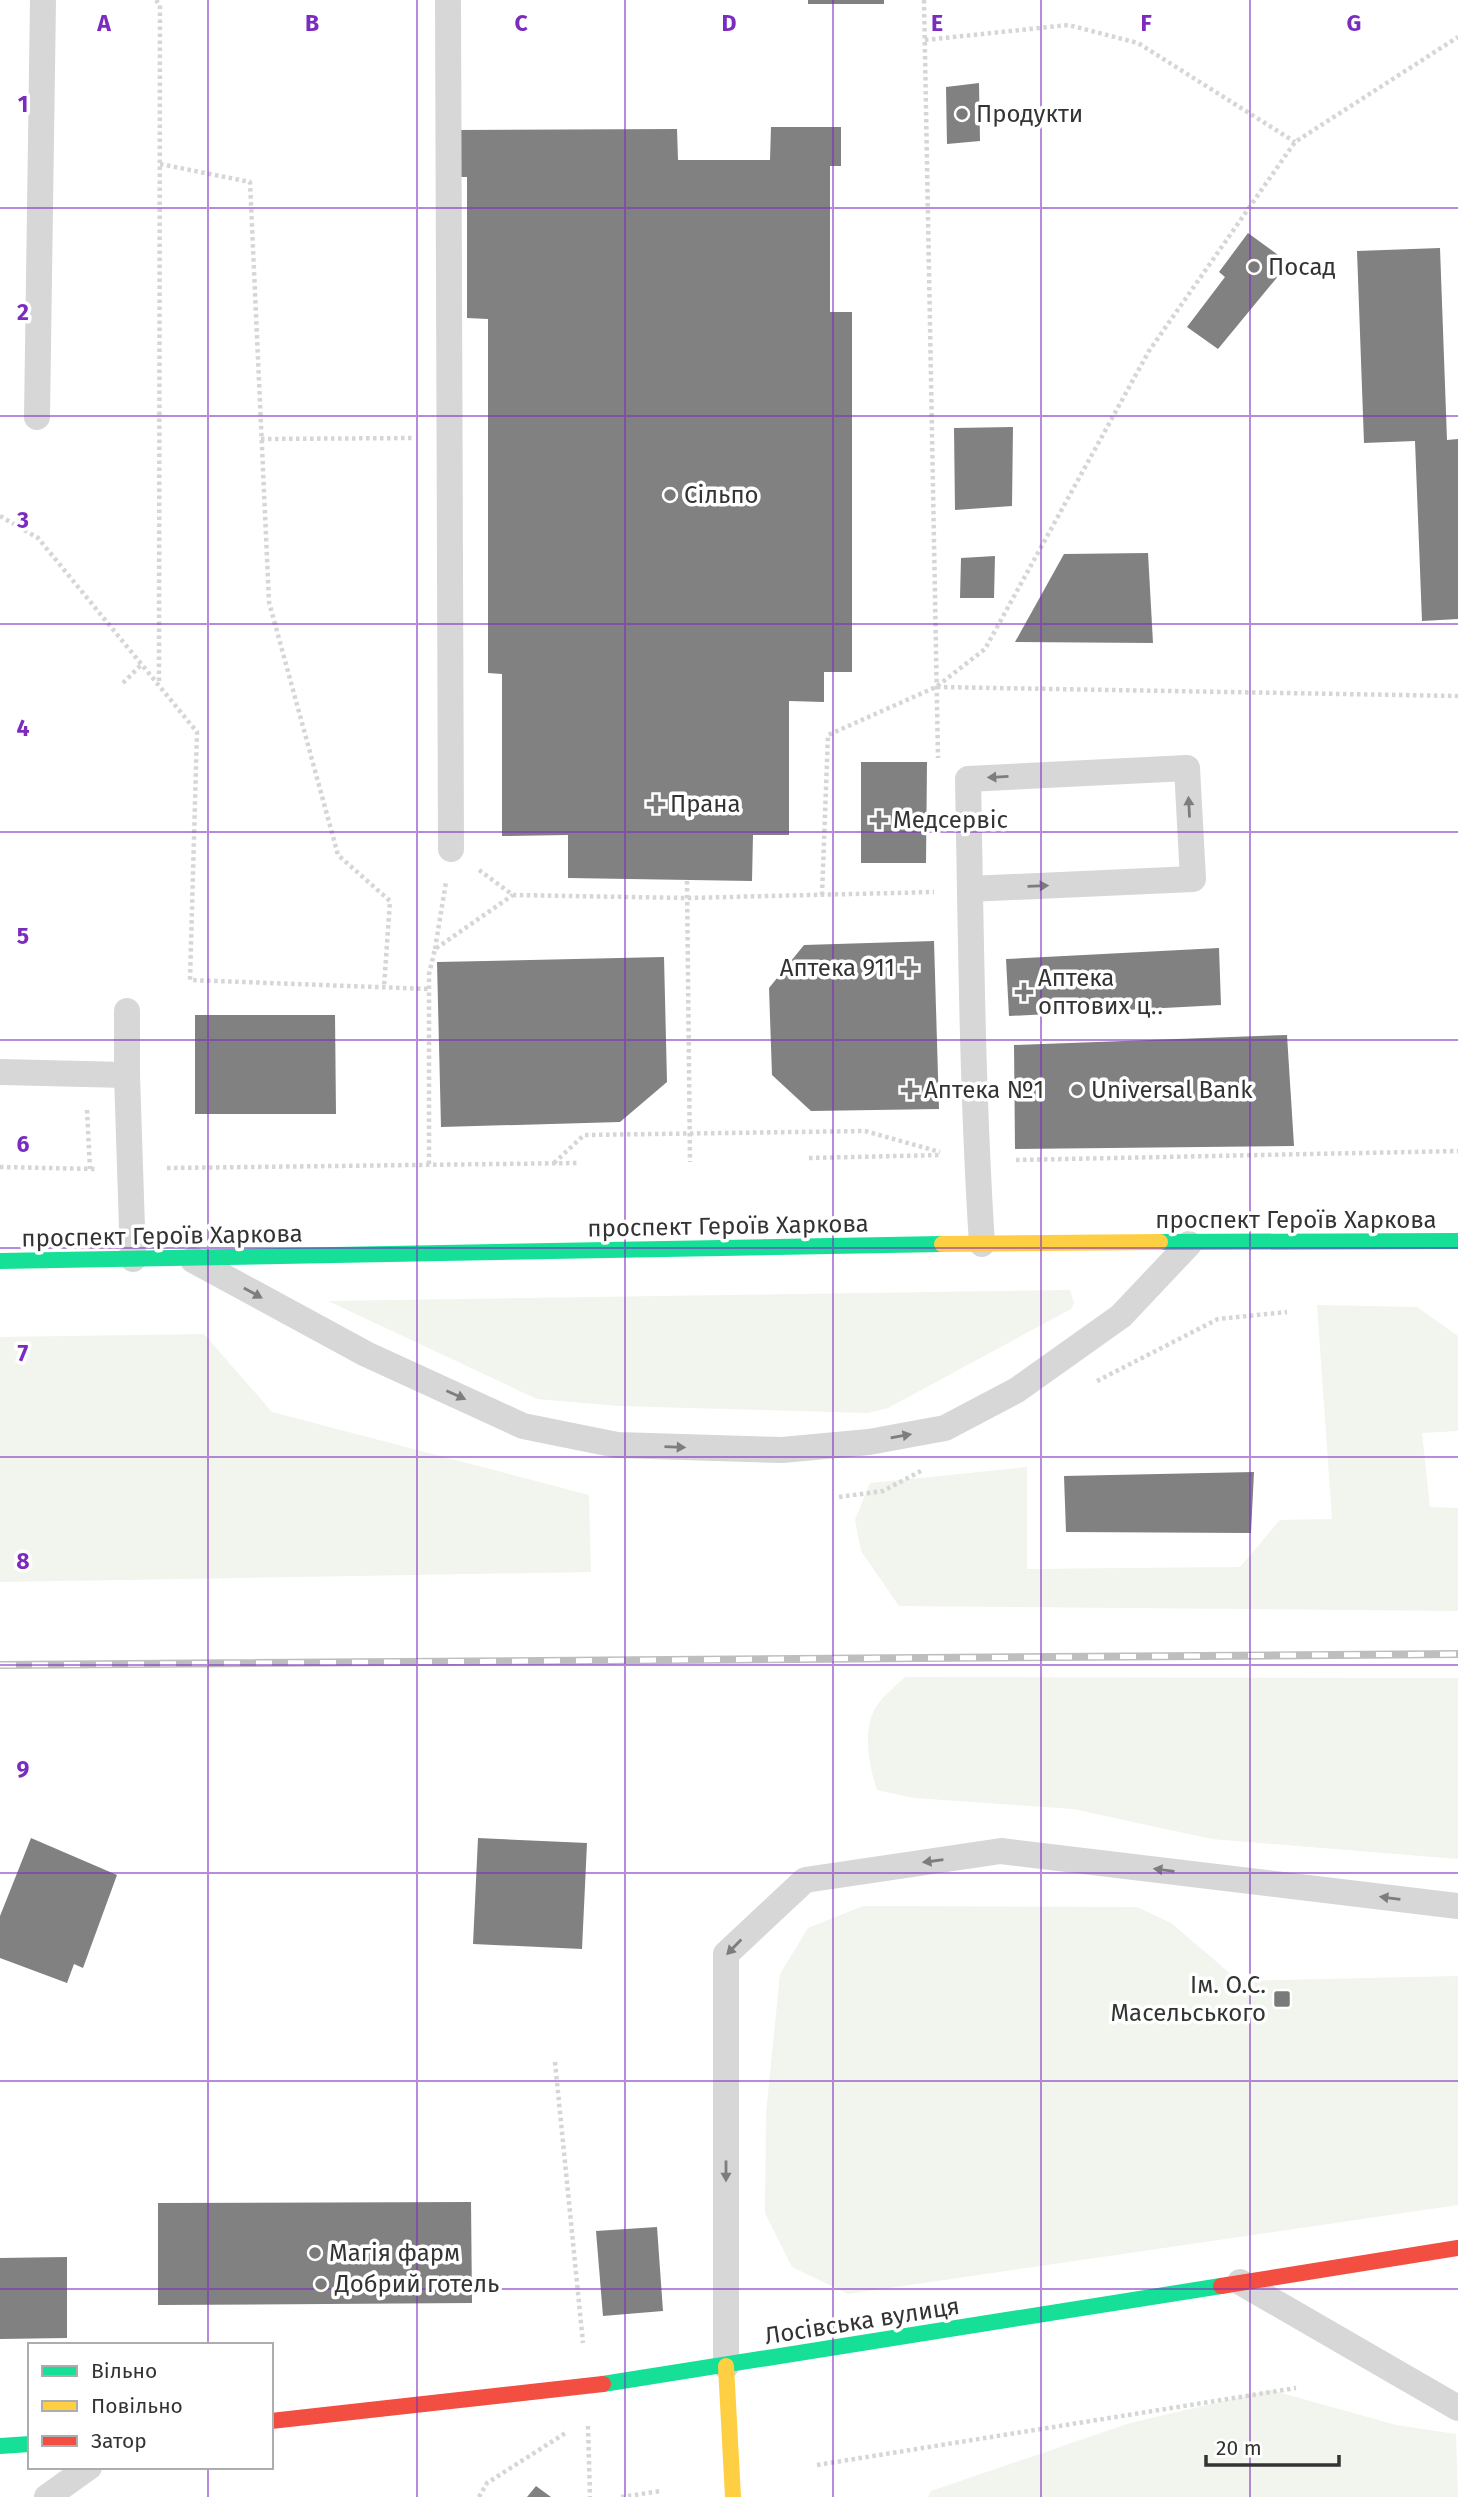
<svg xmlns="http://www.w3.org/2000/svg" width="1458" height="2497" font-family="'Fira Sans',sans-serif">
<rect width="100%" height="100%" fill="#fff"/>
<g fill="#f1f5ed">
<path d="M 1070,1290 L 1074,1303 L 1071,1309 L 888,1408 L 868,1413 L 618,1406 L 537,1399 L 328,1301 Z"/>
<path d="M 1317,1305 L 1417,1307 L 1458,1336 L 1458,1431 L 1422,1433 L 1430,1507 L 1458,1508 L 1458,1611 L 899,1606 L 861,1551 L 855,1520 L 870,1483 L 1027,1467 L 1027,1569 L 1240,1567 L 1280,1520 L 1332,1519 Z"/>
<path d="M 204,1334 L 272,1412 L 589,1495 L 591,1572 L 0,1582 L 0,1337 Z"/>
<path d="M 905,1677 L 1458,1678 L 1458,1859 L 1212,1839 L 1073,1809 L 914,1798 L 877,1790 C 869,1766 861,1727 878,1704 C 885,1694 896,1686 905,1677 Z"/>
<path d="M 863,1906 L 1137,1907 L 1171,1923 L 1239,1981 L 1458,1976 L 1458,2205 L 848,2294 L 792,2267 L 765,2213 L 766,2113 L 780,1974 L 808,1928 Z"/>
<path d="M 1271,2390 L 1396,2425 L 1456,2434 L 1458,2497 L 928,2497 L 931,2491 L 1130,2423 Z"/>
</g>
<g fill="#818181">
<rect x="808" y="0" width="76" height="4"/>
<path d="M 979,83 L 980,141 L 947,144 L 946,87 Z"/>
<path d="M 771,127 L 841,127 L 841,166 L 830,166 L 830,312 L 852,312 L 852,672 L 824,672 L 824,702 L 789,701 L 789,835 L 753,835 L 752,881 L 568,878 L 568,835 L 502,836 L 502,674 L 488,673 L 488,319 L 467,318 L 467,177 L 455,177 L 454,130 L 677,129 L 678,160 L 770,160 Z"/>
<path d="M 1248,233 L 1289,263 L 1218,349 L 1187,327 L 1225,277 L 1219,272 Z"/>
<path d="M 1440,248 L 1447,440 L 1458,439 L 1458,619 L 1422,621 L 1415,441 L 1364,443 L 1357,251 Z"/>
<path d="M 1013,427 L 1012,506 L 955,510 L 954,428 Z"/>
<path d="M 1148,553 L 1153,643 L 1015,642 L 1064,554 Z"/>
<path d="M 995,556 L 994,598 L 960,598 L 961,558 Z"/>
<path d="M 861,762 L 927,762 L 926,863 L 861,863 Z"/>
<path d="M 934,941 L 939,1109 L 811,1111 L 772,1075 L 769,988 L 804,945 Z"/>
<path d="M 1219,948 L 1221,1005 L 1009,1016 L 1006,959 Z"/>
<path d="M 664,957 L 667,1082 L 620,1122 L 441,1127 L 437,962 Z"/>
<path d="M 195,1015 L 335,1015 L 336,1114 L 195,1114 Z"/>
<path d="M 1287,1035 L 1294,1146 L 1015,1149 L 1014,1045 Z"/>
<path d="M 1254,1472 L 1251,1533 L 1066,1532 L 1064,1476 Z"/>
<path d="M 31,1838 L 117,1875 L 83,1968 L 74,1964 L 67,1983 L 0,1958 L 0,1916 Z"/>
<path d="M 478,1838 L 587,1843 L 582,1949 L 473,1944 Z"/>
<path d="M 471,2202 L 472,2303 L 158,2305 L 158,2203 Z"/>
<path d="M 657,2227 L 663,2311 L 603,2316 L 596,2231 Z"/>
<path d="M 67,2257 L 67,2338 L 0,2339 L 0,2258 Z"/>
<path d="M 536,2486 L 551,2497 L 527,2497 Z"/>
</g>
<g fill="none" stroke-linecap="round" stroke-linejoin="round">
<g stroke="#d6d6d6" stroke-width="4.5" stroke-dasharray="3.5 3.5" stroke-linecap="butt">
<path d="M 156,0 L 160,5 L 159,684"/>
<path d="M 924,0 L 938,758"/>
<path d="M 925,40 L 1068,25 L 1138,43 L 1295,142"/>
<path d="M 160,164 L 250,182 L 269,602 L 338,855 L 390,901 L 384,987"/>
<path d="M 261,439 L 414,438"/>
<path d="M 0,516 L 38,538 L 197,732 L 190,980 L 429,989"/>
<path d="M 123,683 L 142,664"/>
<path d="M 937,687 L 1458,696"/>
<path d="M 479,870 L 513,895 L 687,898 L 934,892"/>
<path d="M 687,881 L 690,1162"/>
<path d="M 822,895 L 828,735 L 936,687 L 985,649 L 1149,351 L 1295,142 L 1458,37"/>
<path d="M 435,949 L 446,882"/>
<path d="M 87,1110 L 90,1169"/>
<path d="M 809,1158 L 942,1155"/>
<path d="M 1016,1160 L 1458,1151"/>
<path d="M 554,1163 L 584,1135 L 865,1131 L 940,1152"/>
<path d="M 429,1164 L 429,974 L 435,949 L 513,895"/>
<path d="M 0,1167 L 95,1169"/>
<path d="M 167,1168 L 579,1163"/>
<path d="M 1097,1381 L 1218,1319 L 1287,1312"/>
<path d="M 839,1497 L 883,1491 L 921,1471"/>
<path d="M 555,2062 L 583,2343"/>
<path d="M 588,2426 L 590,2497"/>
<path d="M 817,2465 L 1296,2388"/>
<path d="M 479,2497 L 487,2483 L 567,2432"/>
<path d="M 621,2497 L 661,2491"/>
</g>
<g stroke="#d7d7d7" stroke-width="26">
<path d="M 448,0 L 451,849"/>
<path d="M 37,417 L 43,0"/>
<path d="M 970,889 L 1193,879 L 1187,768 L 968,779 C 971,934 972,1089 982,1244"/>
<path d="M 127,1011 L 127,1075"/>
<path d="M 0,1072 L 127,1075 L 133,1259"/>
<path d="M 193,1260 L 366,1354 L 523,1426 L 617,1445 L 782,1450 L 869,1442 L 945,1428 L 1017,1390 L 1121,1316 L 1189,1244"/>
<path d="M 1240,2282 L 1458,2408"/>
<path d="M 726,2366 L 726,1954 L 805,1880 L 1001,1851 L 1458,1906"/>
<path d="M 47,2497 L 89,2467"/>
</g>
<g stroke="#16e098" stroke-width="16">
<path d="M 1160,1242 L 1458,1241"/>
<path d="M 0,1261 L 942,1244"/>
<path d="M 603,2384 L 1221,2286"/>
<path d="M 0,2446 L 30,2444"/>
</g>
<g stroke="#ffcf43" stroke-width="16">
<path d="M 942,1244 L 1160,1242"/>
<path d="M 726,2366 L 733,2497"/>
</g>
<g stroke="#f24e42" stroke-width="16">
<path d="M 1221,2286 L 1458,2248"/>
<path d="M 271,2421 L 603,2384"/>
</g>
<defs>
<path id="rail" d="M 0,1665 L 1458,1654"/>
</defs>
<use href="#rail" stroke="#bebebe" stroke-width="8"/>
<use href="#rail" stroke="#fff" stroke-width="5" stroke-dasharray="16" stroke-linecap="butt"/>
</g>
<defs><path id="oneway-solid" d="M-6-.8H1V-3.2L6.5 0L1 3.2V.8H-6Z" transform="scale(1.75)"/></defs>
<g fill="#7d7d7d">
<use href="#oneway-solid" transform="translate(998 777) rotate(177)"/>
<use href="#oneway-solid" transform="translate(1189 807) rotate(-93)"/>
<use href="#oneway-solid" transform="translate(1038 886) rotate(-2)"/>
<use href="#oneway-solid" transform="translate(253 1293) rotate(29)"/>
<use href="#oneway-solid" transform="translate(456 1395) rotate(24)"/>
<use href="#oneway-solid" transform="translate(901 1436) rotate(-10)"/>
<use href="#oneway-solid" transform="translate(675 1447) rotate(2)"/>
<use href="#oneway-solid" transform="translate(933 1861) rotate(172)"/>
<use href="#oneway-solid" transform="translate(1164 1870) rotate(-173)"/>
<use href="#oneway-solid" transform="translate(1390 1898) rotate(-173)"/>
<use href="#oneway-solid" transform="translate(734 1947) rotate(134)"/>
<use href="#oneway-solid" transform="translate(726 2171) rotate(90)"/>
</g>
<path fill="none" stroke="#7b2cbf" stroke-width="2" stroke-opacity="0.55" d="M 208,0 L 208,2345M 417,0 L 417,2497M 625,0 L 625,2497M 833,0 L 833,2497M 1041,0 L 1041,2497M 1250,0 L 1250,2497M 0,208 L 1458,208M 0,416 L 1458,416M 0,624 L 1458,624M 0,832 L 1458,832M 0,1040 L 1458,1040M 0,1248 L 1458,1248M 0,1457 L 1458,1457M 0,1665 L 1458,1665M 0,1873 L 1458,1873M 0,2081 L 1458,2081M 0,2289 L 1458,2289M 208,2467 L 208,2497"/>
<g fill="#7a7a7a" stroke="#fff" stroke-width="2.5">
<circle cx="962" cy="114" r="7"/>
<circle cx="1254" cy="267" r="7"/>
<circle cx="670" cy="495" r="7"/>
<path d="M652.5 793.5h7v7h7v7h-7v7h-7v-7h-7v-7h7z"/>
<path d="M875.5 809.5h7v7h7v7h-7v7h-7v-7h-7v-7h7z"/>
<path d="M905.5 957.5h7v7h7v7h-7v7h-7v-7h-7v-7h7z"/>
<path d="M1020.5 981.5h7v7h7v7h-7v7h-7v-7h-7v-7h7z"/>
<path d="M906.5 1079.5h7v7h7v7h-7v7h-7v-7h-7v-7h7z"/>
<circle cx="1077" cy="1090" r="7"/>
<rect x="1273" y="1990" width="18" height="18" rx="3.5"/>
<circle cx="315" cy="2253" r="7"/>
<circle cx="321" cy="2284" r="7"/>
</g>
<g text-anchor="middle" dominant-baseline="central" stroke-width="7" stroke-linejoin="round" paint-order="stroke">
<g font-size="24" fill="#333" stroke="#fff" text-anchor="start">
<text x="976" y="114">Продукти</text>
<text x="1268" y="267">Посад</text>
<text x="684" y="495">Сільпо</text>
<text x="670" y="804">Прана</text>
<text x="893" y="820">Медсервіс</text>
<text x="895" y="968" text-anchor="end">Аптека 911</text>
<text x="1038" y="978">Аптека<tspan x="1038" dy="28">оптових ц‥</tspan></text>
<text x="924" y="1090">Аптека №1</text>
<text x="1091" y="1090">Universal Bank</text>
<text x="1266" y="1985" text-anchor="end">Ім. О.С.<tspan x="1266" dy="28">Масельського</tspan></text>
<text x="329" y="2253">Магія фарм</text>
<text x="335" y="2284">Добрий готель</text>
</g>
<g font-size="24" fill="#333" stroke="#fff">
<text x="1296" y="1220">проспект Героїв Харкова</text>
<text transform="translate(728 1226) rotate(-1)">проспект Героїв Харкова</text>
<text transform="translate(162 1236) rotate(-1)">проспект Героїв Харкова</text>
<text transform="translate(862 2321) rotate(-9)">Лосівська вулиця</text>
</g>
</g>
<g font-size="23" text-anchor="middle" font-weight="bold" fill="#7b2cbf" stroke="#fff" stroke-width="7" stroke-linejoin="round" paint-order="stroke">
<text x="104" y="31">A</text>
<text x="312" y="31">B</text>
<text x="521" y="31">C</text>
<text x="729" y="31">D</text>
<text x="937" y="31">E</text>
<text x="1146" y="31">F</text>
<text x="1354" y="31">G</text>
<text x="23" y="112">1</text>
<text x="23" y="320">2</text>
<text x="23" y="528">3</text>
<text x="23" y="736">4</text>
<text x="23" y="944">5</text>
<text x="23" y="1152">6</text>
<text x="23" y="1361">7</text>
<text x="23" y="1569">8</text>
<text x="23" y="1777">9</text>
</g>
<rect x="28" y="2343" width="245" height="126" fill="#ffffff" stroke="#adadad" stroke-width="2"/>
<rect x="42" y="2366" width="35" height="10" fill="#16e098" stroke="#adadad" stroke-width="2"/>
<text x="91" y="2378" font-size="21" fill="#333333">Вільно</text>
<rect x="42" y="2401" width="35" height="10" fill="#ffcf43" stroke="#adadad" stroke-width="2"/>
<text x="91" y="2413" font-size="21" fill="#333333">Повільно</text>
<rect x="42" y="2436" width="35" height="10" fill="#f24e42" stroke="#adadad" stroke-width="2"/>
<text x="91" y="2448" font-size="21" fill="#333333">Затор</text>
<path d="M1206 2455v10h133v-10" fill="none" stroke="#333333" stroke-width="3.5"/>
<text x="1216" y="2455" font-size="21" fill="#333333" stroke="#ffffff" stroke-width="5" paint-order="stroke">20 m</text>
</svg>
